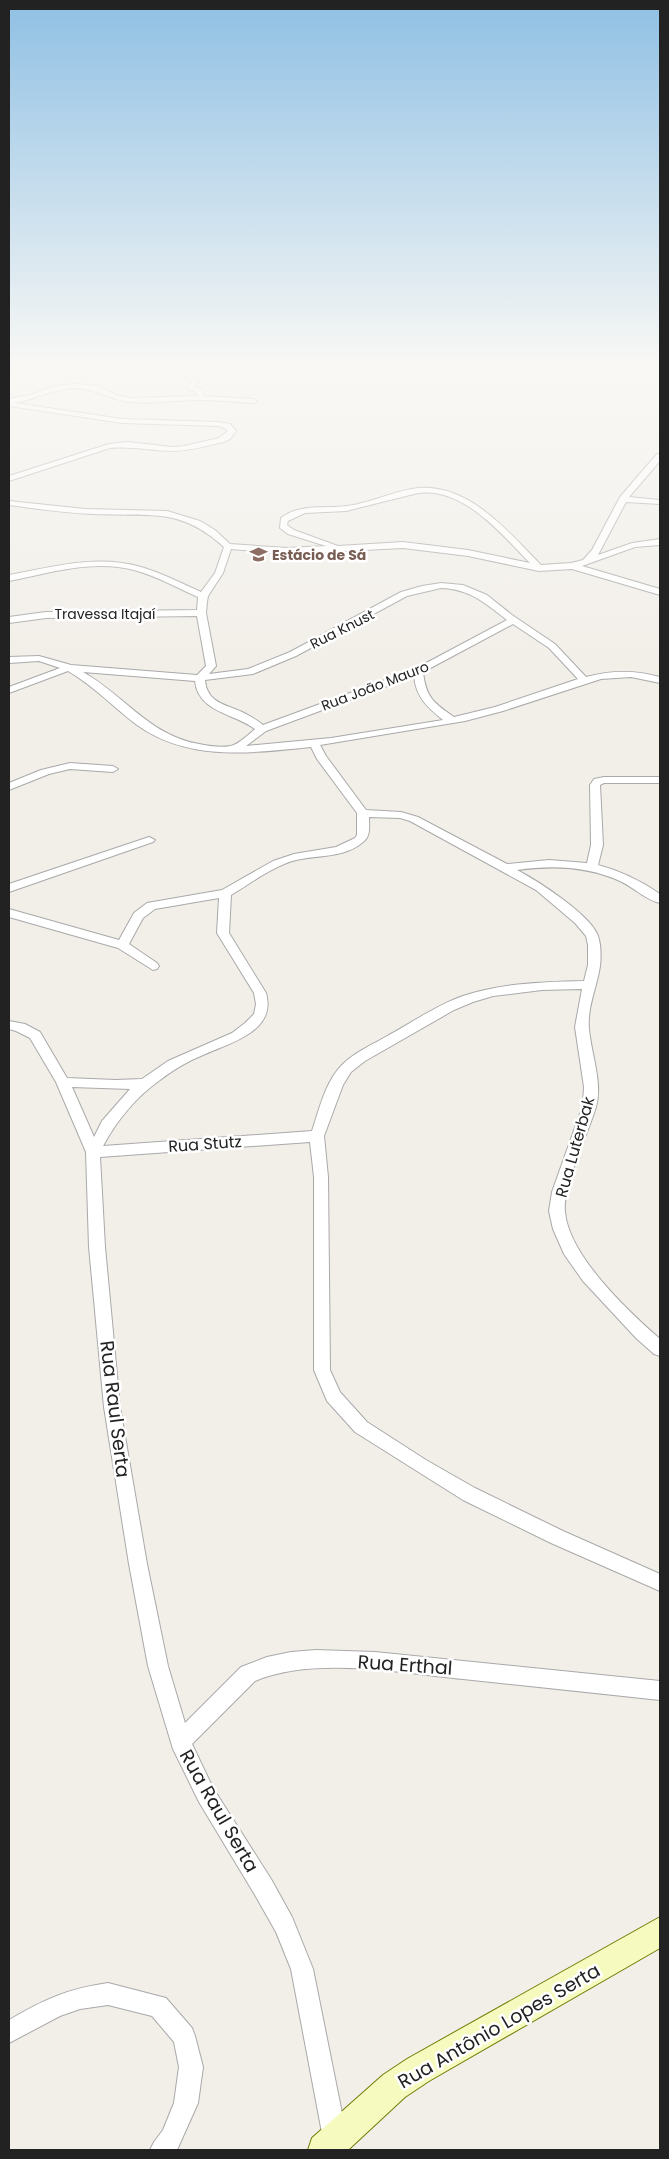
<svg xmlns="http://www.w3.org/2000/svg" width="669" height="2159" font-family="Poppins,sans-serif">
<rect width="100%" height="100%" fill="#f2efe9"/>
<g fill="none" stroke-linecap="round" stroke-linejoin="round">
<defs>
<g id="street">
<path d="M 108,363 C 136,363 178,359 199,382 L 195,387 L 202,389 L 204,396 L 253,399 L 257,401 L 253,403 C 235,402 217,400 199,400 C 176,400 152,404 130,402 C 110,400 95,388 74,388 C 54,389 35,399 15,403 L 122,419 L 218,422 L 230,424 L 236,431 L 230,439 L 224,442 C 208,445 190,451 173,451 C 152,451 132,446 110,448 L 9,481 L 9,476 L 109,444 L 127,442 L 173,447 L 184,446 L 219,438 L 228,431 L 224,428 L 218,426 L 122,423 L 9,406 L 9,399 L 30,395 L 56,386 L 75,384 L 97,386 L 119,396 L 132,398 L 197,396 L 196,392 L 187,388 L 191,382 L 183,375 L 165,370 L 139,367 L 9,369 L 9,365 Z"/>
<path d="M 657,454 L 660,454 L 660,461 L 629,497 L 660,500 L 660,504 L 626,502 L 598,555 L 632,543 L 660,539 L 660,545 L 635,547 L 582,566 L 660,589 L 660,595 L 572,569 L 539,571 L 468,556 L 403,548 L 287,554 L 231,549 L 223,573 L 208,596 L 207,602 L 206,613 L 216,666 L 209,674 L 248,669 L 290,652 L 401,592 L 422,586 L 441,583 L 463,585 L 487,595 L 512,615 L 555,644 L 586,677 C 612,670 635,670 660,677 L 660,683 L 631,677 L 601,679 L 503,711 L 465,721 L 320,745 L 326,756 L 366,810 L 401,812 L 418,817 L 507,864 L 549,860 L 587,863 L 591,845 L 590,785 L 594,779 L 604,777 L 660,777 L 660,783 L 604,783 L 600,785 L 603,845 L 598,865 C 621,871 641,881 660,894 L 660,903 C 646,900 633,887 620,881 C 587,866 552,865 517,870 C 538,881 591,915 598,936 C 601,945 601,957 600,966 C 597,987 587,1007 589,1029 C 591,1053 603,1083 596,1107 C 588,1134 562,1186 565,1212 C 569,1256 628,1311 660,1339 L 660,1356 L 654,1354 L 636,1338 L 583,1281 L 564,1254 L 553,1229 L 549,1211 L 552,1192 L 583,1105 L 584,1087 L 575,1027 L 582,989 L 542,990 L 493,996 L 473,1002 L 454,1010 L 365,1061 L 351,1072 L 343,1085 L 324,1136 L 328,1177 L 330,1370 L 340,1392 L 367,1422 L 426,1460 L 475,1488 L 563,1531 L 660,1574 L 660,1591 L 551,1543 L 463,1500 L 355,1432 L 327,1401 L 314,1370 L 314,1177 L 310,1142 L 100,1157 L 105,1247 L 120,1407 L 147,1564 L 168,1666 L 185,1723 L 241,1667 L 267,1657 L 291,1652 L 316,1650 L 375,1652 L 660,1681 L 660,1700 C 594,1693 528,1686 463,1679 C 401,1673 313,1656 255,1681 L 192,1744 L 213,1788 L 271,1879 L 292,1917 L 313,1969 L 347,2138 L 343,2146 L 335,2150 L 327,2146 L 323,2138 L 291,1969 L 276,1932 L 255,1895 L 199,1802 L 173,1749 L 148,1666 L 129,1564 L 104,1407 L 89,1247 L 86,1152 L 56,1082 L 30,1038 L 16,1031 L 9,1029 L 9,1021 L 25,1024 L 40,1032 L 67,1078 L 116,1080 L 142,1079 L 168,1061 L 232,1033 L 245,1023 L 254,1014 L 256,1004 L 254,993 L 217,933 L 219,898 L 155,909 L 143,918 L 129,944 L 157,963 L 159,966 L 157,969 L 153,970 L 118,948 L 9,917 L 9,909 L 119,940 L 134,913 L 147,903 L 222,890 L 273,861 L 294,854 L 336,847 L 355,838 L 357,835 L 357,813 L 317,759 L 311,747 C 250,753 189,762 137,725 C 113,707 94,686 68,671 L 9,693 L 9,687 L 60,668 L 39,661 L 9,663 L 9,657 L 39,656 L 71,665 L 197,675 L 206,666 L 197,616 L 46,618 L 9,623 L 9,617 L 46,612 L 197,610 L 198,597 C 177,588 157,576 134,570 C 93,559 49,573 9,581 L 9,575 C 52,567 97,554 141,567 C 162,573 181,583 201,592 L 215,573 L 224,547 C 179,506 149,517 94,514 C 65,513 37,509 9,505 L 9,501 L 85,509 L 167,511 L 200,521 L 215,530 L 230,544 L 287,548 L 326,546 L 288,534 L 280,528 L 281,518 C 301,503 324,509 347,506 C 371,503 399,489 420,488 C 471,485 509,533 541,565 L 571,563 L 583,560 L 592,550 L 620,497 ZM 418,493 C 464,487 501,534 530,563 L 468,550 L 403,542 L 338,546 L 294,530 L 287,525 L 288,521 L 305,513 L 346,511 ZM 441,588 C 470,589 485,603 507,620 L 415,669 L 263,725 C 257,720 250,716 242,712 C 225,704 207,703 205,680 L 253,674 L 296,656 L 407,596 ZM 513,624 L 549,648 L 578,679 L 495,707 L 454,717 C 434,703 426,698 423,672 ZM 83,672 L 195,681 C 198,712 233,713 255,729 C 249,734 238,745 230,746 C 221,748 209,746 199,744 C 150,736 124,695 83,672 ZM 414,676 C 416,697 427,707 443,720 L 331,738 L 246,746 L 266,731 ZM 369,817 L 400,818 L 410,821 L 536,890 L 575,923 L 586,936 L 588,945 L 588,965 L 584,981 C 544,982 502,983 463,996 C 437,1005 413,1022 389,1035 C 374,1044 354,1052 341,1066 C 325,1083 319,1110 312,1131 L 103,1146 C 117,1120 136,1097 160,1080 C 173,1070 188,1061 203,1055 C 229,1043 277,1032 266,993 L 229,933 L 231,895 C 251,883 273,866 296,860 C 318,855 345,858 363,842 C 371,836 369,826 369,817 ZM 72,1087 L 130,1089 L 102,1121 L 94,1137 Z"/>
<path d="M 70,763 L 113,766 L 118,769 L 113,772 L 70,769 L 49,774 L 9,790 L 9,783 L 41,770 Z"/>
<path d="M 149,837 L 155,840 L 153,842 L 9,892 L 9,884 Z"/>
<path d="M 108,1983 L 166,1998 L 192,2028 L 195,2036 L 203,2067 L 198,2103 L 177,2150 L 150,2150 L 154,2142 L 163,2130 L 174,2103 L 179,2067 L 174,2042 L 152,2016 L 108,2005 L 80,2009 L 60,2016 L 9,2043 L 9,2020 C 45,1999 67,1989 108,1983 Z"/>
</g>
<path id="secondary" d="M 660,1917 L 660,1948 L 429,2081 L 405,2097 L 348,2150 L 308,2150 L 312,2138 L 383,2075 L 407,2059 Z"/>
</defs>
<use href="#street" stroke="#a9a9a9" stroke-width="2"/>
<use href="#secondary" stroke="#707d05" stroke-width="2"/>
<use href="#street" fill="#fff" fill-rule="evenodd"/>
<use href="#secondary" fill="#f7fabf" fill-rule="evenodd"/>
</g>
<linearGradient id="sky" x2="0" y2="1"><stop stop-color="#8fc0e4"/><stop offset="0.55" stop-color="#f9f8f5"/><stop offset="1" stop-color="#f9f8f5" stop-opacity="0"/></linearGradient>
<rect width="669" height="665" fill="url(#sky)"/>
<defs>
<symbol id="university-bare" viewBox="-9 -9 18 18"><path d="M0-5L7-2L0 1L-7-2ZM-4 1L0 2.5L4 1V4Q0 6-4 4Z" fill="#8d6e63" stroke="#fff" stroke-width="2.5" paint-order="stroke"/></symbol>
</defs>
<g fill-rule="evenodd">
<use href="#university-bare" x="246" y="542" width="25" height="25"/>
</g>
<g text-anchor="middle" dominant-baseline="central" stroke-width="5" stroke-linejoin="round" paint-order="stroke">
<g font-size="14" font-weight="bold" fill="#785e54" stroke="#fff" text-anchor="start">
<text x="272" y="555">Estácio de Sá</text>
</g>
<g font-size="14" fill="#222" stroke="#fff">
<text x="105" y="614">Travessa Itajaí</text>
<text transform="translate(342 629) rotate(-27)">Rua Knust</text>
<text transform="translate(375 686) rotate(-21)">Rua João Mauro</text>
</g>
<g font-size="16" fill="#222" stroke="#fff">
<text transform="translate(205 1144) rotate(-4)">Rua Stutz</text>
<text transform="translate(575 1147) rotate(-74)">Rua Luterbak</text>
</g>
<g font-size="19" fill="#222" stroke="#fff">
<text transform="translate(115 1409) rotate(83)">Rua Raul Serta</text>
<text transform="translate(405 1665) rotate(4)">Rua Erthal</text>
<text transform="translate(219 1811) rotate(60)">Rua Raul Serta</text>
<text transform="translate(499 2026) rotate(-30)">Rua Antônio Lopes Serta</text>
</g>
</g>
<rect width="669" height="2159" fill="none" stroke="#222222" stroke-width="20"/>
</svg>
